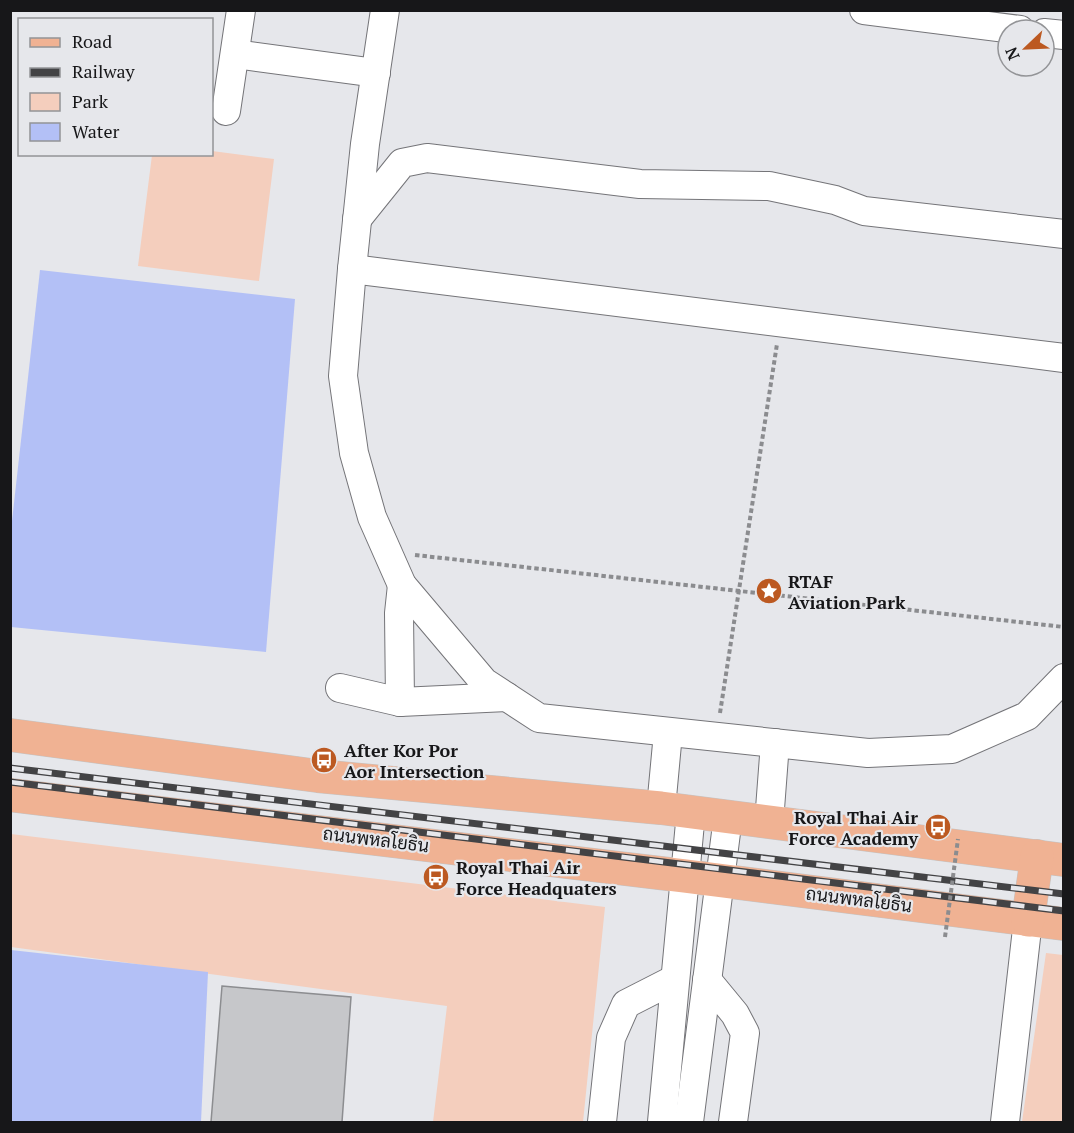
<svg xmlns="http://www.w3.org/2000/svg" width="1074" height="1133" font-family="'PT Serif',Sarabun,serif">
<rect width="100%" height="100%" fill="#e6e7eb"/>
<g fill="#f4cebd">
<path d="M 212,151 L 274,159 L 259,281 L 138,266 L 152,155 L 212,154 Z"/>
<path d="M 11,834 L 605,907 L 583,1122 L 433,1122 L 447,1006 L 11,947 Z"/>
<path d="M 1046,953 L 1063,955 L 1063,1122 L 1022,1122 Z"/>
</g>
<g fill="#b3c0f6">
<path d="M 40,270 L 295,299 L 266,652 L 11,627 L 11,530 Z"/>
<path d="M 11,950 L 208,972 L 201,1122 L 11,1122 Z"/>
</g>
<path fill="#c6c7ca" stroke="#8c8d90" stroke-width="1.5" d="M 222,986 L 351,997 L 342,1122 L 211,1122 Z"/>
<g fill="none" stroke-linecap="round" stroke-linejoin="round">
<defs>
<g id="minor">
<path d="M 385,10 L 365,144 L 352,269 L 343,376 L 354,453 L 372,517 L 402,585 L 484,682 L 539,718 L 868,753 L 952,749 L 1027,716 L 1064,678"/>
<path d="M 864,10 L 1020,30"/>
<path d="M 1044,33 L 1064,35"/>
<path d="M 235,54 L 376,73"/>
<path d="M 226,111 L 241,10"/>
<path d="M 357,219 L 402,163 L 427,158 L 640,184 L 769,186 L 835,200 L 864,211 L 1064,234"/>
<path d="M 352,269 L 1064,358"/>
<path d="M 340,688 L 400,702 L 507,697"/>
<path d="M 400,702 L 399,613 L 402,585"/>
<path d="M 661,808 L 668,733"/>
<path d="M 769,822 L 775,743"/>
<path d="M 707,980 L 735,1014 L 745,1033 L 733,1122"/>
<path d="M 602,1122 L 611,1038 L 626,1004 L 675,979"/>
<path d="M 662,1122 L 691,812"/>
<path d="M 689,1122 L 728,817"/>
<path d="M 1005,1122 L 1028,920"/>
</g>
<g id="major">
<path d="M 10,735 L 318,776 L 661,808 L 1064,860"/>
<path d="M 10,795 L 685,876 L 1064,924"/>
<path d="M 1028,920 L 1037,856"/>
</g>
</defs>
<use href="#minor" stroke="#747478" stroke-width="30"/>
<use href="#major" stroke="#c3c3c3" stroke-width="34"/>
<g stroke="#8b8c8f" stroke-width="4" stroke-dasharray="4.5 3" stroke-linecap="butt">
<path d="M 415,555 L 1064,627"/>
<path d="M 720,713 L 777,344"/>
</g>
<use href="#minor" stroke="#fff" stroke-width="28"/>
<use href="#major" stroke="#f0b293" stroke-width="33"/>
<defs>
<g id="rail">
<path d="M 10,768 L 1064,894"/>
<path d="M 10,782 L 1064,911"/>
</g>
</defs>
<use href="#rail" stroke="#434345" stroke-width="7"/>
<use href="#rail" stroke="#e6e7eb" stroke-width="4.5" stroke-dasharray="14" stroke-linecap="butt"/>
<path stroke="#8b8c8f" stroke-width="4" stroke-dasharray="4.5 3" stroke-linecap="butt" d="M 945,937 L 958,839"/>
</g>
<defs>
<symbol id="sight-disc" viewBox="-11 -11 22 22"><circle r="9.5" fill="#bc5921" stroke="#e6e7eb"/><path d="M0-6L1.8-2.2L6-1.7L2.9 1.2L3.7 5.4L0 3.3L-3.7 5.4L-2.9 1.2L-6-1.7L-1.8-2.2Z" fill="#fff"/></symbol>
<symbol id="bus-disc" viewBox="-11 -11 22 22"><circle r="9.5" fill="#bc5921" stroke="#e6e7eb"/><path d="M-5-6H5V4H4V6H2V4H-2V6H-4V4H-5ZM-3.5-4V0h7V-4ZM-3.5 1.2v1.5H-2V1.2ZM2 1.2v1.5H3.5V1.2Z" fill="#fff"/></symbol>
</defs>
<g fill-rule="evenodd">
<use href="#sight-disc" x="754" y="576" width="30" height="30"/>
<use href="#bus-disc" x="309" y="745" width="30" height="30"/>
<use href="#bus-disc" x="923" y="812" width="30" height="30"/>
<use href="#bus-disc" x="421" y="862" width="30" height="30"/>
</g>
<g text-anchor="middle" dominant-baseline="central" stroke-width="4.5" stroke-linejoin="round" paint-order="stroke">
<g font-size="18" font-weight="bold" fill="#171719" stroke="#e6e7eb" text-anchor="start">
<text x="788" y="581">RTAF<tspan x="788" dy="21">Aviation Park</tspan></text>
<text x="344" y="750">After Kor Por<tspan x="344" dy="21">Aor Intersection</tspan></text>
<text x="918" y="817" text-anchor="end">Royal Thai Air<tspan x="918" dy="21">Force Academy</tspan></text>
<text x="456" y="867">Royal Thai Air<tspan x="456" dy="21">Force Headquaters</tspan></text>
</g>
<g font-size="18" fill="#171719" stroke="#e6e7eb">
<text transform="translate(376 839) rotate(7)">ถนนพหลโยธิน</text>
<text transform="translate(859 899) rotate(7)">ถนนพหลโยธิน</text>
</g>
</g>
<rect width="1074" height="1133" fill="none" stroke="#171719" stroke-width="24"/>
<rect x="18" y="18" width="195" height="138" fill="#e6e7eb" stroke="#939497" stroke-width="1.5"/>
<rect x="30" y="38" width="30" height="9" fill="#f0b293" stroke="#939497" stroke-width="1.5"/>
<text x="72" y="48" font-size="18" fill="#171719">Road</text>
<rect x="30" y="68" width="30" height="9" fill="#434345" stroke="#939497" stroke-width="1.5"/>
<text x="72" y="78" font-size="18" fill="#171719">Railway</text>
<rect x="30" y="93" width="30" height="18" fill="#f4cebd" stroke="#939497" stroke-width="1.5"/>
<text x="72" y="108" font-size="18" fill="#171719">Park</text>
<rect x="30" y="123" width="30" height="18" fill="#b3c0f6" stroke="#939497" stroke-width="1.5"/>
<text x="72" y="138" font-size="18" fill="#171719">Water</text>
<g transform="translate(1026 48) rotate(247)"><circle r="28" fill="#e6e7eb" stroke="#939497" stroke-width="1.5"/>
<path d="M0-4.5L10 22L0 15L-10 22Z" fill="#bc5921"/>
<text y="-9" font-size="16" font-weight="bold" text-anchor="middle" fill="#171719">N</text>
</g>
</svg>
